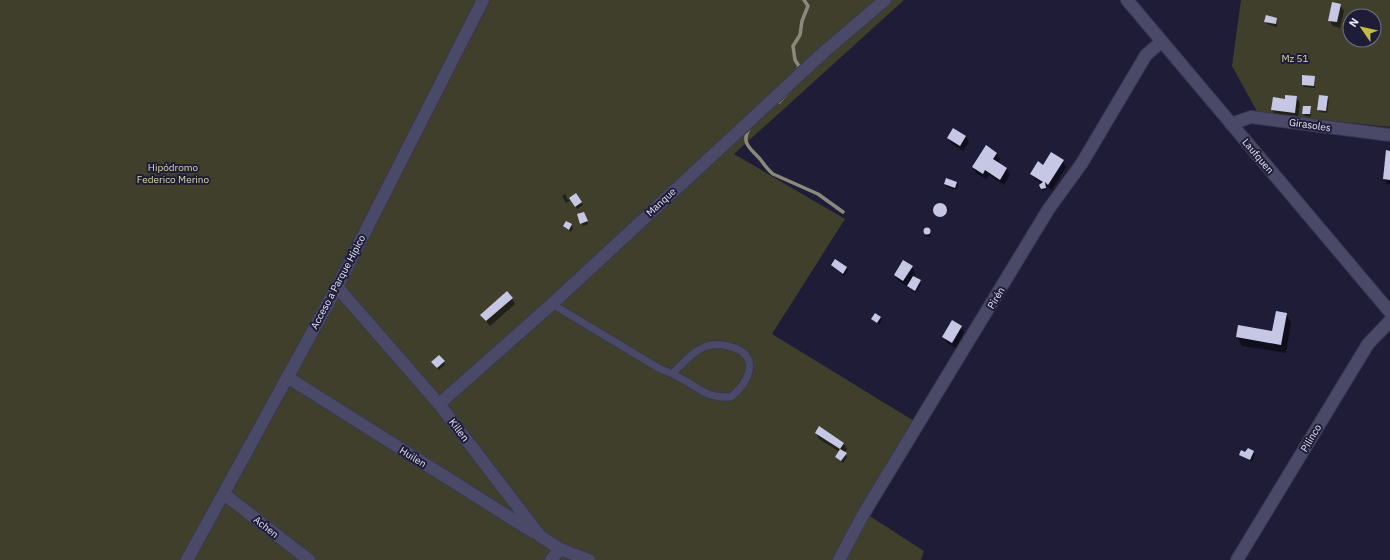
<svg xmlns="http://www.w3.org/2000/svg" width="1390" height="560" font-family="'IBM Plex Sans',sans-serif">
<rect width="100%" height="100%" fill="#1e1c37"/>
<g fill="#3f3f2c" fill-rule="evenodd">
<path d="M 0,0 L 904,0 L 734,154 L 845,219 L 772,334 L 919,424 L 865,513 L 924,551 L 921,560 L 0,560 Z"/>
<path d="M 1241,0 L 1390,0 L 1390,127 L 1258,113 L 1232,66 ZM 1350,16 L 1374,16 L 1374,40 L 1350,40 Z"/>
</g>
<g fill="#0007">
<path d="M 1340,5 L 1344,11 L 1340,28 L 1333,26 L 1329,20 Z"/>
<path d="M 1277,19 L 1277,27 L 1267,24 L 1265,22 Z"/>
<path d="M 1314,77 L 1315,88 L 1304,87 L 1303,85 Z"/>
<path d="M 1296,97 L 1300,103 L 1298,118 L 1276,116 L 1272,110 L 1286,100 Z"/>
<path d="M 1327,97 L 1329,100 L 1327,113 L 1320,112 L 1318,109 Z"/>
<path d="M 1310,107 L 1311,117 L 1305,116 L 1303,114 Z"/>
<path d="M 966,136 L 969,142 L 963,151 L 952,144 L 948,138 Z"/>
<path d="M 1390,152 L 1390,185 L 1387,184 L 1384,179 Z"/>
<path d="M 996,153 L 1000,159 L 997,163 L 1007,169 L 1010,175 L 1004,185 L 989,175 L 986,179 L 976,173 L 973,167 Z"/>
<path d="M 1063,161 L 1066,167 L 1052,190 L 1046,186 L 1046,190 L 1042,191 L 1041,183 L 1035,179 L 1032,174 L 1043,166 Z"/>
<path d="M 947,179 L 957,183 L 958,185 L 956,190 L 947,187 L 945,184 Z"/>
<path d="M 565,194 L 568,200 L 576,195 L 583,205 L 577,209 L 571,200 L 566,203 L 562,196 Z"/>
<circle cx="941" cy="211" r="6"/>
<path d="M 578,215 L 585,215 L 588,224 L 583,226 Z"/>
<path d="M 571,225 L 573,228 L 571,232 L 564,226 Z"/>
<path d="M 926,229 L 928,229 L 931,236 L 927,237 L 924,231 Z"/>
<path d="M 836,260 L 848,270 L 844,276 L 832,265 Z"/>
<path d="M 912,267 L 915,273 L 913,277 L 921,284 L 916,293 L 898,280 L 895,275 Z"/>
<path d="M 512,298 L 515,304 L 490,326 L 481,315 Z"/>
<path d="M 1286,314 L 1291,323 L 1286,353 L 1242,346 L 1237,337 L 1273,332 Z"/>
<path d="M 880,318 L 882,320 L 879,325 L 872,319 Z"/>
<path d="M 961,327 L 964,332 L 956,348 L 947,343 L 943,337 Z"/>
<path d="M 444,361 L 445,364 L 439,370 L 433,363 Z"/>
<path d="M 816,433 L 843,443 L 847,449 L 844,453 L 847,457 L 843,463 L 836,457 L 840,452 L 819,439 Z"/>
<path d="M 1248,449 L 1255,454 L 1252,462 L 1240,455 L 1246,454 Z"/>
</g>
<g fill="none" stroke-linecap="round" stroke-linejoin="round">
<g stroke="#8a8a7c" stroke-width="3.5">
<path d="M 797,72 L 799,66 L 795,60 L 793,46 L 800,35 L 802,21 L 808,6 L 804,0"/>
<path d="M 779,102 L 790,90"/>
<path d="M 750,127 C 740,143 750,148 760,159 C 764,164 767,169 773,174 L 818,194 L 843,212"/>
</g>
</g>
<g fill="#c6c7e5">
<path d="M 1332,2 L 1341,4 L 1337,22 L 1328,21 Z"/>
<path d="M 1266,15 L 1277,18 L 1276,24 L 1264,22 Z"/>
<path d="M 1302,75 L 1315,76 L 1314,86 L 1302,85 Z"/>
<path d="M 1285,95 L 1297,96 L 1295,113 L 1271,110 L 1273,97 L 1285,99 Z"/>
<path d="M 1319,95 L 1328,96 L 1326,111 L 1317,110 Z"/>
<path d="M 1303,106 L 1311,106 L 1310,114 L 1302,114 Z"/>
<path d="M 953,128 L 966,136 L 960,146 L 947,138 Z"/>
<path d="M 986,145 L 997,153 L 993,159 L 1007,168 L 1000,180 L 985,170 L 983,174 L 972,167 Z"/>
<path d="M 1386,150 L 1390,151 L 1390,180 L 1383,179 Z"/>
<path d="M 1051,152 L 1064,160 L 1048,185 L 1045,182 L 1046,188 L 1041,189 L 1039,185 L 1043,182 L 1030,174 L 1038,161 L 1043,165 Z"/>
<path d="M 946,178 L 957,182 L 955,188 L 944,184 Z"/>
<path d="M 576,193 L 582,202 L 575,207 L 569,198 Z"/>
<circle cx="940" cy="210" r="7"/>
<path d="M 584,212 L 588,221 L 580,224 L 577,214 Z"/>
<path d="M 566,221 L 572,224 L 569,230 L 563,226 Z"/>
<circle cx="927" cy="231" r="3.5"/>
<path d="M 835,259 L 847,267 L 843,274 L 831,265 Z"/>
<path d="M 903,260 L 913,266 L 903,281 L 894,275 Z"/>
<path d="M 913,276 L 921,280 L 915,291 L 907,286 Z"/>
<path d="M 507,291 L 513,298 L 486,321 L 480,315 Z"/>
<path d="M 1276,311 L 1287,313 L 1281,345 L 1236,337 L 1238,325 L 1272,331 Z"/>
<path d="M 875,313 L 881,317 L 877,323 L 871,319 Z"/>
<path d="M 952,320 L 962,326 L 952,343 L 942,337 Z"/>
<path d="M 439,355 L 445,361 L 437,368 L 431,362 Z"/>
<path d="M 819,426 L 844,443 L 840,449 L 815,433 Z"/>
<path d="M 1248,448 L 1254,451 L 1250,460 L 1239,455 L 1241,450 L 1245,452 Z"/>
<path d="M 840,449 L 847,453 L 841,461 L 835,457 Z"/>
</g>
<g fill="none" stroke-linecap="round" stroke-linejoin="round">
<defs>
<path id="service" d="M 552,304 L 660,369 C 680,375 688,384 706,393 C 713,397 722,397 731,397 C 751,381 761,353 728,346 C 722,344 712,344 707,346 C 693,351 683,363 673,373"/>
<g id="minor">
<path d="M 1231,124 L 1251,117 L 1390,135"/>
<path d="M 337,287 L 439,404 L 540,536 L 560,549 L 589,560"/>
<path d="M 287,377 L 533,532"/>
<path d="M 439,404 L 552,304 L 824,52 L 885,0"/>
<path d="M 224,494 L 309,560"/>
<path d="M 551,560 L 560,549"/>
<path d="M 839,560 L 864,513 L 1048,210 L 1082,163 L 1146,55 L 1161,42"/>
<path d="M 1237,560 L 1368,344 L 1390,321"/>
</g>
<g id="tertiary">
<path d="M 1127,0 L 1390,312"/>
<path d="M 187,560 L 337,287 L 483,0"/>
</g>
</defs>
<use href="#service" stroke="#3a384e" stroke-width="9"/>
<use href="#minor" stroke="#3a384e" stroke-width="14"/>
<use href="#tertiary" stroke="#3a384e" stroke-width="14"/>
<use href="#service" stroke="#4a4967" stroke-width="7"/>
<use href="#minor" stroke="#4a4967" stroke-width="12"/>
<use href="#tertiary" stroke="#4a4967" stroke-width="12"/>
</g>
<g text-anchor="middle" dominant-baseline="central" stroke-width="4" stroke-linejoin="round" paint-order="stroke">
<g font-size="10" fill="#dcdca5" stroke="#1e1c37">
<text x="1295" y="58">Mz 51</text>
<text x="173" y="167">Hipódromo<tspan x="173" dy="12">Federico Merino</tspan></text>
</g>
<g font-size="10" fill="#e7e8fa" stroke="#1e1c37">
<text transform="translate(1310 125) rotate(8)">Girasoles</text>
<text transform="translate(1258 156) rotate(50)">Laufquen</text>
<text transform="translate(661 202) rotate(-43)">Manque</text>
<text transform="translate(338 282) rotate(-62)">Acceso a Parque Hípico</text>
<text transform="translate(996 298) rotate(-59)">Pirén</text>
<text transform="translate(459 430) rotate(53)">Killen</text>
<text transform="translate(1311 438) rotate(-59)">Pilinco</text>
<text transform="translate(413 457) rotate(32)">Huilen</text>
<text transform="translate(266 527) rotate(38)">Achen</text>
</g>
</g>
<g transform="translate(1362 28) rotate(304)"><circle r="19" fill="#1e1c37" stroke="#6e6e85"/>
<path d="M0-3L7 15L0 10L-7 15Z" fill="#c2bd3f"/>
<text y="-6" font-size="11" font-weight="bold" text-anchor="middle" fill="#e7e8fa">N</text>
</g>
</svg>
